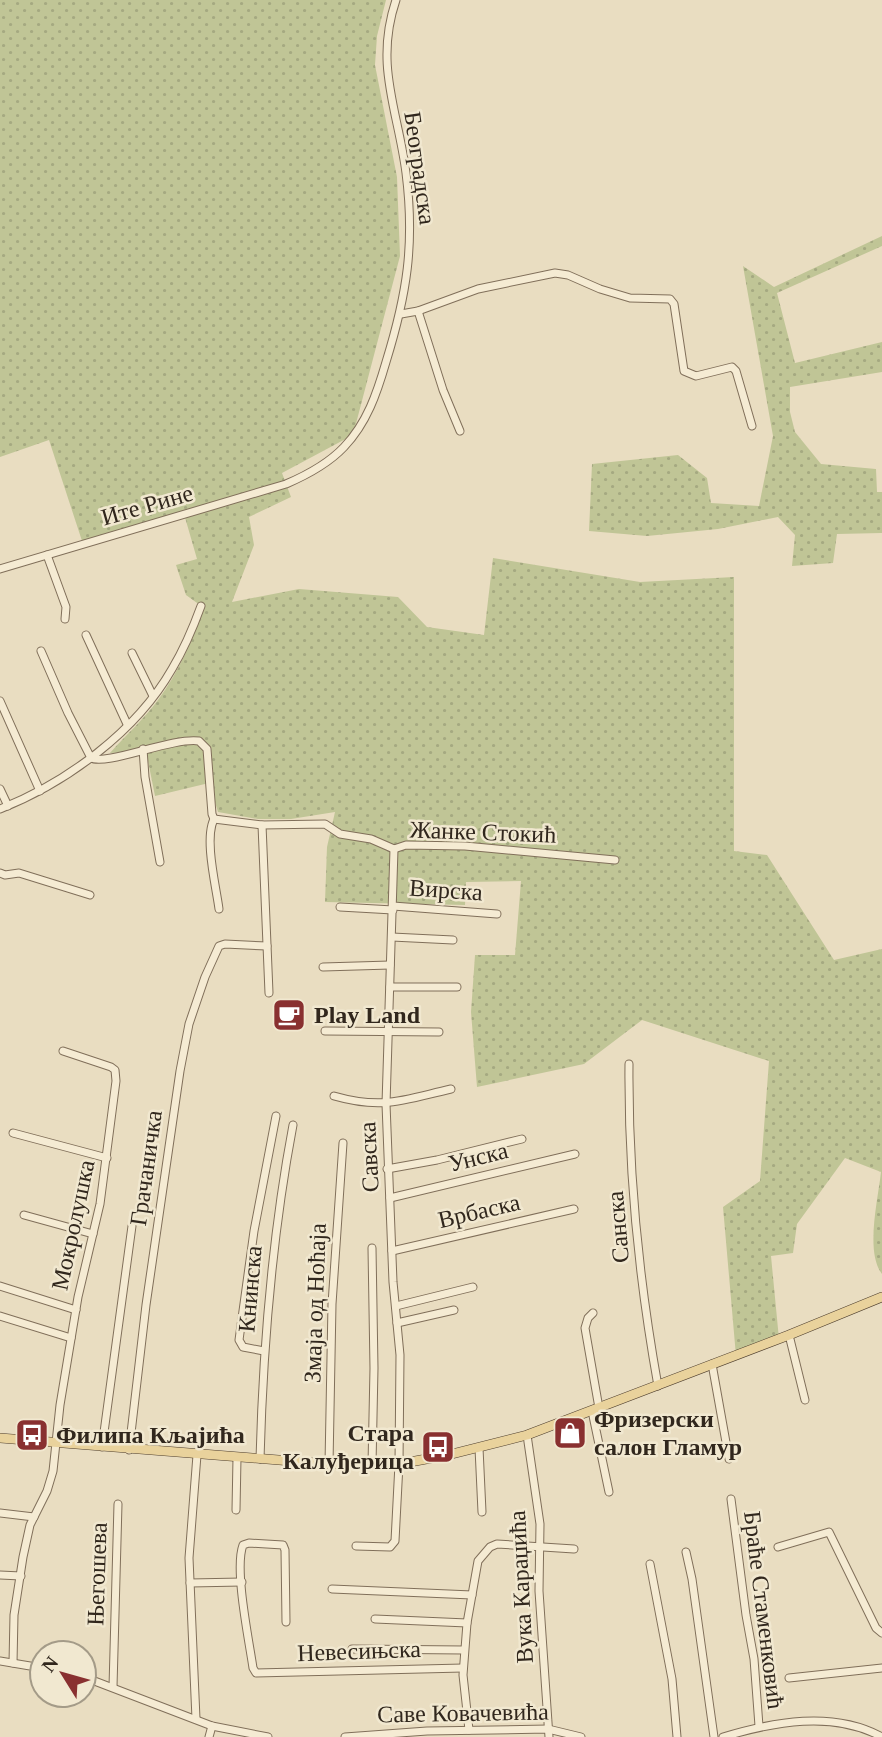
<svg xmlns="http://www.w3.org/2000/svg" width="882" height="1737" font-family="Georgia,serif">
<defs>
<pattern id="grass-dots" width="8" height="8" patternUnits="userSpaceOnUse" patternTransform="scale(1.75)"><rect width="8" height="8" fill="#c0c596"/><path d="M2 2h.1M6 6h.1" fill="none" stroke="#a5a981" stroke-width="1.8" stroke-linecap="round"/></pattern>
</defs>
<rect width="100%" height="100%" fill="#e9ddc1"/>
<g fill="url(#grass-dots)">
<path d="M 0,0 L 386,0 L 377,36 L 375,65 L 397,177 L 400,256 L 353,435 L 282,473 L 291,497 L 249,517 L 254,545 L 232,602 L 299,589 L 398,597 L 427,627 L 484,635 L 493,558 L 640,582 L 734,577 L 734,851 L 767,855 L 834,960 L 882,949 L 882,1274 C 865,1252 878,1200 881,1172 L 845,1158 L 797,1224 L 793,1253 L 771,1256 L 779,1339 L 736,1356 L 723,1207 L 760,1181 L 769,1061 L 642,1020 L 584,1064 L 477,1087 L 471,1012 L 475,955 L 515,955 L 521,881 L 466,882 L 465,905 L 325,902 L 327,847 L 335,812 L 291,819 L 258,819 L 218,812 L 209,783 L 155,796 L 146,751 L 110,753 C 126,735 144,719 158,700 C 179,672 192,640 204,608 L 186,595 L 176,565 L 197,559 L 184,514 L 83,544 L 49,440 L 0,457 Z"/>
<path d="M 882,236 L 882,246 L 777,293 L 795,363 L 882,342 L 882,372 L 790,387 L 790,412 L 795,432 L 821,464 L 876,469 L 877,492 L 882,492 L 882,533 L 837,534 L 833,563 L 792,566 L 795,535 L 778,517 L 718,529 L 647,536 L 589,531 L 592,464 L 678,455 L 707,478 L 711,503 L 759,506 L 773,436 L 743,266 L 774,287 Z"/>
</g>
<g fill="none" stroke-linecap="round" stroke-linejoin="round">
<defs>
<g id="minor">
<path d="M 418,311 L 443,390 L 460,431"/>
<path d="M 401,314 L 418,311 L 478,289 L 555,273 L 568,275 L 600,289 L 630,298 L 670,299 L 674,304 L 684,371 L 696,376 L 732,367 L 736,371 L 752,426"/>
<path d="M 47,555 L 66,607 L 65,619"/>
<path d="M 0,569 L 286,484 C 307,475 328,464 344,447 C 367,423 377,393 386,362 C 407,294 415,244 406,173 C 398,110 374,65 396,0"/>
<path d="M 86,635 L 127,724"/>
<path d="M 41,651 L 68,713 L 91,758"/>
<path d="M 132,653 L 153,696"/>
<path d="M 0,701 L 40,791"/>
<path d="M 143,749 L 145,777 L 160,862"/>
<path d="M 91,758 C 106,766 173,737 199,741 L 207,749 L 212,814 L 214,819"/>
<path d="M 0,789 L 8,806"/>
<path d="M 0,809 C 66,783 136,732 172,669 C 184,649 193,628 201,606"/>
<path d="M 214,819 L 262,825 L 325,824 L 340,834 L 371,839 L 394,849 L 406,845 L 465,846 L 615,860"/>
<path d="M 214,819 C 204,839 216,886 219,909"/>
<path d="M 262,825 L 269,993"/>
<path d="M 0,873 L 5,875 L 19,873 L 90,895"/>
<path d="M 393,906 L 497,914"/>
<path d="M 340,907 L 393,910"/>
<path d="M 392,937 L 453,940"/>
<path d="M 323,967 L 390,965"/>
<path d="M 390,987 L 457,987"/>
<path d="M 325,1031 L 439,1032"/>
<path d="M 629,1064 C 628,1172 639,1280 658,1386"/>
<path d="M 334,1096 C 383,1110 403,1100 451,1089"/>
<path d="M 13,1133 L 107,1158"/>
<path d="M 387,1169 L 437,1160 L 522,1139"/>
<path d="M 390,1198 L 575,1154"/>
<path d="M 24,1215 L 93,1234"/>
<path d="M 372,1248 L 374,1368 L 372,1465"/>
<path d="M 392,1251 L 574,1209"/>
<path d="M 0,1286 L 76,1310"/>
<path d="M 396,1306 L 473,1287"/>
<path d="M 593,1313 L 588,1318 L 585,1328 L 599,1408"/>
<path d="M 0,1316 L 71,1338"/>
<path d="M 397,1323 L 454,1310"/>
<path d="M 789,1335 L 805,1400"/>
<path d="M 264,1351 L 243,1347 L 239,1340 L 254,1231 L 276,1116"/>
<path d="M 712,1364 L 729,1459"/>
<path d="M 592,1411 L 609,1492"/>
<path d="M 527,1435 L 540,1524 L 539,1591 L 549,1737"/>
<path d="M 102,1447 L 132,1226"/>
<path d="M 479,1448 L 482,1512"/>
<path d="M 129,1450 L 146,1305 L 180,1071 L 189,1024 L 205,977 L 219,946 L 225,944 L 267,946"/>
<path d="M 260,1459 C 263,1346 272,1236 293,1125"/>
<path d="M 329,1464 L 332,1304 L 343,1143"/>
<path d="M 731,1499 L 746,1615 L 754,1659 L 759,1726"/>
<path d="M 236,1510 L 237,1458"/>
<path d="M 0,1513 L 34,1517"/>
<path d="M 356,1546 L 390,1547 L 395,1541 L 399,1464 L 400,1355 L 393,1282 L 386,1104 L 394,849"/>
<path d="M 778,1547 L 829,1532 L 876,1628 L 882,1633"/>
<path d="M 686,1552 L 692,1579 L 714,1737"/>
<path d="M 650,1564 L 672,1679 L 677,1737"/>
<path d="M 0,1575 L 21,1576"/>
<path d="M 190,1583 L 242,1582"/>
<path d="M 332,1589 L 472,1595"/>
<path d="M 375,1619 L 467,1623"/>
<path d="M 286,1622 L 285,1550 L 283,1545 L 249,1543 L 243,1545 C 234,1569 249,1640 253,1668 L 256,1673 L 463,1668"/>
<path d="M 352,1649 L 464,1650"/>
<path d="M 0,1661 L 42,1668"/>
<path d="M 13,1663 L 14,1615 L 23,1557 L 30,1525 L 47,1491 L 53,1471 L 60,1405 L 78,1297 L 100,1204 L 116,1081 L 115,1070 L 111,1067 L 63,1051"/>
<path d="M 84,1677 L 212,1726 L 268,1737"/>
<path d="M 789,1678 L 882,1668"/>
<path d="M 113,1687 L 118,1504"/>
<path d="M 196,1719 L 189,1558 L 197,1455"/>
<path d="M 469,1730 L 463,1675 L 467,1623 L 478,1561 L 490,1547 L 497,1544 L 574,1549"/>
<path d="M 209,1737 L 212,1726"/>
<path d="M 345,1737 L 427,1731 L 548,1729 L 581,1737"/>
<path d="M 723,1737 C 773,1722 833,1710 882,1737"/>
</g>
<path id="major" d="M 0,1438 L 329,1464 L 399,1464 L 448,1455 L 527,1435 L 789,1335 L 882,1297"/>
</defs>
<use href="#minor" stroke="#806f5a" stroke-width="9"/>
<use href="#major" stroke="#4e3e2e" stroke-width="10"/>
<use href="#minor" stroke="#f5ebd3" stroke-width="7"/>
<use href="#major" stroke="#e9d29c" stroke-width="9"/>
</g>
<defs>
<symbol id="cafe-square" viewBox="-11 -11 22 22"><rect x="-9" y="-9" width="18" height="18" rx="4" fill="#893030" stroke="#f1e8d0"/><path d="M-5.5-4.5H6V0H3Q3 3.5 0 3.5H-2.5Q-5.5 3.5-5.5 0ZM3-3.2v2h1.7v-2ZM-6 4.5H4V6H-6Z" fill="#fff"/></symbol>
<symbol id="shop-square" viewBox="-11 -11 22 22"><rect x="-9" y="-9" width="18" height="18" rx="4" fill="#893030" stroke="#f1e8d0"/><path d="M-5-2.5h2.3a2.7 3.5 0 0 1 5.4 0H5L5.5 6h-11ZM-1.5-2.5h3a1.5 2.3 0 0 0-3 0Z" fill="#fff"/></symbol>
<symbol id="bus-square" viewBox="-11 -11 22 22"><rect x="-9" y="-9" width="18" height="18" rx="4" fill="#893030" stroke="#f1e8d0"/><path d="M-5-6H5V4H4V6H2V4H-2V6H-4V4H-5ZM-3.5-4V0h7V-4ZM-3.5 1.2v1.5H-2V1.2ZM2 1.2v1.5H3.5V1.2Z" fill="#fff"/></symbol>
</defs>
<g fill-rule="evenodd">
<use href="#cafe-square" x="270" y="996" width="38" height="38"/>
<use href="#shop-square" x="551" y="1414" width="38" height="38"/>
<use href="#bus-square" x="13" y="1416" width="38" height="38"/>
<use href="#bus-square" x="419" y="1428" width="38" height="38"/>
</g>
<g text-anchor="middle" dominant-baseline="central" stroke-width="5" stroke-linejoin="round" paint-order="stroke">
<g font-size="24" fill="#31271d" stroke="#f1e8d0">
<text transform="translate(420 168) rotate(82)">Београдска</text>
<text transform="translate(147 505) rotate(-16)">Ите Рине</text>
<text transform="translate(483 832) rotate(2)">Жанке Стокић</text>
<text transform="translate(446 890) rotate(4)">Вирска</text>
<text transform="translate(369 1157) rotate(-93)">Савска</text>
<text transform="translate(478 1157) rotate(-14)">Унска</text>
<text transform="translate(146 1168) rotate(-82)">Грачаничка</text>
<text transform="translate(479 1211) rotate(-13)">Врбаска</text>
<text transform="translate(73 1225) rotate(-78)">Мокролушка</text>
<text transform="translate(618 1227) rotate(-95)">Санска</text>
<text transform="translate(250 1289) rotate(-85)">Книнска</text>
<text transform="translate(315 1303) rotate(-88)">Змаја од Ноћаја</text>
<text transform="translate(97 1574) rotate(-88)">Његошева</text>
<text transform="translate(521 1587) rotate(-93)">Вука Караџића</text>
<text transform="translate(764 1610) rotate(83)">Браће Стаменковић</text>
<text transform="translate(359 1651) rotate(-2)">Невесињска</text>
<text transform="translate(463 1713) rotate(-1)">Саве Ковачевића</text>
</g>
<g font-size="24" font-weight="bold" fill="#31271d" stroke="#f1e8d0" text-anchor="start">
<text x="314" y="1015">Play Land</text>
<text x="594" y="1419">Фризерски<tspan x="594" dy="28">салон Гламур</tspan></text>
<text x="414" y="1433" text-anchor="end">Стара<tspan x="414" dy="28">Калуђерица</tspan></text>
<text x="56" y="1435">Филипа Кљајића</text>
</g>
</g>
<g transform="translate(63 1674) rotate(307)"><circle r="33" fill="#f1e8d0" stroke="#a49b88" stroke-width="2"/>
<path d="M0-5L12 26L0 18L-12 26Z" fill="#893030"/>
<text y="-10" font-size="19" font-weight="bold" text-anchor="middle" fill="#31271d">N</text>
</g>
</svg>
